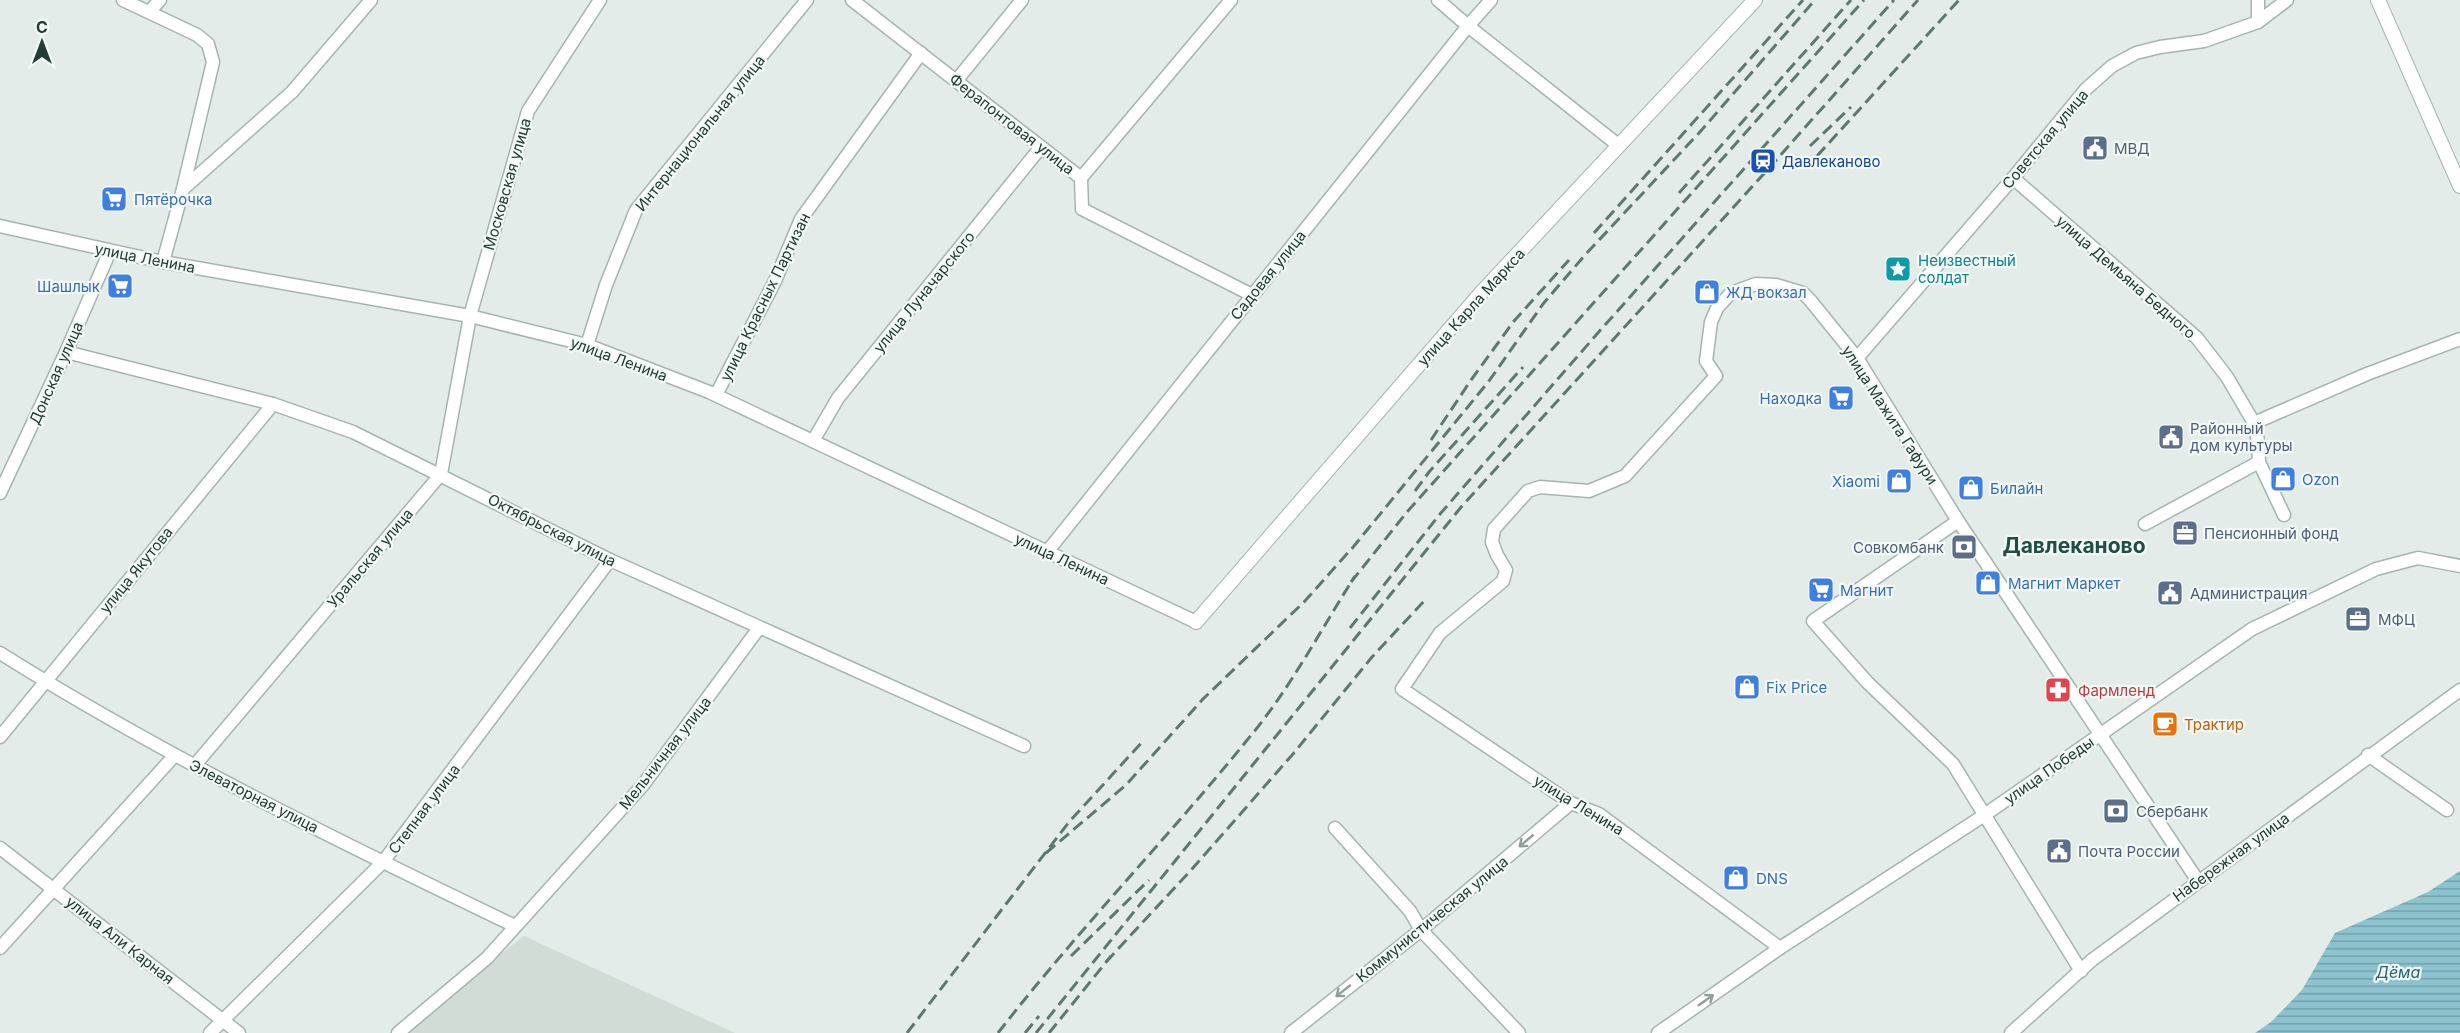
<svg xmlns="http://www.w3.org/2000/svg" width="2460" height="1033" font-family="Inter,sans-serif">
<defs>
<pattern id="water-rules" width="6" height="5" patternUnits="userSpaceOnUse" patternTransform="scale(1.5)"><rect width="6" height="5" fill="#8dc3cf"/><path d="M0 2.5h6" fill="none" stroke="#73a0a9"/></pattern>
</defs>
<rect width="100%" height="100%" fill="#e3ece8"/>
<path fill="#d1dcd7" d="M 524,936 L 735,1033 L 398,1033 Z"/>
<path fill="url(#water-rules)" d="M 2460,871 L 2460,1033 L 2255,1033 L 2271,1022 L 2302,990 L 2335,933 L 2428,892 Z"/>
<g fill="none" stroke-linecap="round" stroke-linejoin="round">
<defs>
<g id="minor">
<path d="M 123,0 L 197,35 L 208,44 L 213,62 L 183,189"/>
<path d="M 852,0 L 1081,178 L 1082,209 L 1252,295"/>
<path d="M 1438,0 L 1468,26 L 1618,145"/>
<path d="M 150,11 L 160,0"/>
<path d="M 2258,22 L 2258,0"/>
<path d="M 956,81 L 1022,0"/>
<path d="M 1081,178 L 1231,0"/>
<path d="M 2013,178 L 2197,338 L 2227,377 L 2254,423 L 2258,441 L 2259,462 L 2284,515"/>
<path d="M 0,226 L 163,262 L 470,316 L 587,345 L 709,392 L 1196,622"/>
<path d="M 163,262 L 183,189 L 292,92 L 371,0"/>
<path d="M 587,345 L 606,285 L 636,210 L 807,0"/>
<path d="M 66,352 L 273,404 L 353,432 L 610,560 L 1024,746"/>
<path d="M 1857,358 L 2013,178 L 2086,89 L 2112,66 L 2136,53 L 2160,47 L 2204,41 L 2258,22 L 2287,0"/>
<path d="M 716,395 L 775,281 L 801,219 L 921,53"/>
<path d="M 2254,423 L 2367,374 L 2460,339"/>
<path d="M 813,441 L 838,398 L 1041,147"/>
<path d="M 0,493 L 66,352 L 110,251"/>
<path d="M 1958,521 L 1813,621 L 1867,682 L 1953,764 L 2081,971"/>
<path d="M 2145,524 L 2259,462"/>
<path d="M 1047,552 L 1468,26 L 1491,0"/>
<path d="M 0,653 C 164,756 340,842 515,926"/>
<path d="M 0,737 L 273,404"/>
<path d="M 2368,755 L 2447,810"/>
<path d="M 195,765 L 441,474 L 470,316 L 528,111 L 600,0"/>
<path d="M 1335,828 L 1410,911 L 1421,930 L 1519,1033"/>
<path d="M 0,848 L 239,1033"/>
<path d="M 0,948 L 175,755"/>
<path d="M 1780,948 L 1599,814 L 1571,803 L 1402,689 L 1440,633 L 1503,581 L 1506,570 L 1497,555 L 1492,542 L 1494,529 L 1528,491 L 1540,487 L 1589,491 L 1625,476 L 1716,376 L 1706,361 L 1711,322 L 1717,308 L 1731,293 L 1756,284 L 1776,285 L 1803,293 L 1810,300 L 1857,358 L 1958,521 L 2198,881"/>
<path d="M 210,1033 L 383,862 L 610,560"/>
<path d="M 398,1033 L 487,958 L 643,785 L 759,628"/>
<path d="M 1291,1033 L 1421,930 L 1571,803"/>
<path d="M 1658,1033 L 1780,948 L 1983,816 L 2252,629 L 2376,569 L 2418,558 L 2460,566"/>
<path d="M 2011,1033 L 2092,960 L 2460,690"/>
</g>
<g id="tertiary">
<path d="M 2378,0 L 2460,186"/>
<path d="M 1196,622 L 1481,293 L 1755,0"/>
</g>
</defs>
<use href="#minor" stroke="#a6b4af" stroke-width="15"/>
<use href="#tertiary" stroke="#a6b4af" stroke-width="16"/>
<use href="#minor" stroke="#fff" stroke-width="12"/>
<use href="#tertiary" stroke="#fff" stroke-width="14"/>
<g stroke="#5e7871" stroke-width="3" stroke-dasharray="12 6" stroke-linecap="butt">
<path d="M 1810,146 L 1851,107"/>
<path d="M 1817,156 L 1959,0"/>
<path d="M 1679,193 L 1851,0"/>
<path d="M 1594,233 L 1803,0"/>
<path d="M 1431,440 L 1471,380 L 1514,321 L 1569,260"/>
<path d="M 1415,491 L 1429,472 L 1523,367"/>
<path d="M 1351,582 L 1407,512 L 1864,0"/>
<path d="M 1350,628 L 1440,514 L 1597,334 L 1894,0"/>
<path d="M 1046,853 L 1126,785 L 1203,699 L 1304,602 L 1354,546 L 1489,381 L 1543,304 L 1585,255 L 1699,133 L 1815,0"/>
<path d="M 1071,956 L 1149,880"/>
<path d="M 1106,962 L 1192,869 L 1293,754 L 1372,657 L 1426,599"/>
<path d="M 907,1033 L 1069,822 L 1144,740"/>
<path d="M 998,1033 C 1077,931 1167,839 1248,739 C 1290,689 1320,631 1355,576"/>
<path d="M 1025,1033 L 1039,1016"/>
<path d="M 1036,1033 L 1462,506 L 1770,167 L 1918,0"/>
<path d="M 1049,1033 L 1111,956"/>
</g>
</g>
<defs><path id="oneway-shaft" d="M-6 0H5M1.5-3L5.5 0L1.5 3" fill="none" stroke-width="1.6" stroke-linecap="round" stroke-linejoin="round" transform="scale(1.5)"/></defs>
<g stroke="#919e9a">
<use href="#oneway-shaft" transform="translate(1526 841) rotate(140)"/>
<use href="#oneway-shaft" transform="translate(1343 991) rotate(142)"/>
<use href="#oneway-shaft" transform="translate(1706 1000) rotate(-35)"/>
</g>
<defs>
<symbol id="civic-square" viewBox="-11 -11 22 22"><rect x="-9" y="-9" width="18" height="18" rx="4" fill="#5c6f8a" stroke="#f3f9f6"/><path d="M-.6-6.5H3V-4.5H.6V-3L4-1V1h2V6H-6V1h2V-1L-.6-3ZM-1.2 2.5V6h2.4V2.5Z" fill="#fff"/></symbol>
<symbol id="station-square" viewBox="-11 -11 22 22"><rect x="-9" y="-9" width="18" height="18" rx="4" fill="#1a4fb4" stroke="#f3f9f6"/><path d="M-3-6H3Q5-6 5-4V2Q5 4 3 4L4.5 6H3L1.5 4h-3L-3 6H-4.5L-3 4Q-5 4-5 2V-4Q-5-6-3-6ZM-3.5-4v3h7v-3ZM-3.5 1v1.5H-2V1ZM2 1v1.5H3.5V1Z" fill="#fff"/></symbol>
<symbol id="supermarket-square" viewBox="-11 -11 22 22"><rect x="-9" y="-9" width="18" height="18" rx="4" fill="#3f7fe0" stroke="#f3f9f6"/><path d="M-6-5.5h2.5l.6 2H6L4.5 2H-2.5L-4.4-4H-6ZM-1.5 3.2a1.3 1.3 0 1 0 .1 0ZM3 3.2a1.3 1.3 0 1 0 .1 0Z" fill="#fff"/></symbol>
<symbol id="sight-square" viewBox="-11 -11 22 22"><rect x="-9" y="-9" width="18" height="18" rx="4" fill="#0f9aa8" stroke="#f3f9f6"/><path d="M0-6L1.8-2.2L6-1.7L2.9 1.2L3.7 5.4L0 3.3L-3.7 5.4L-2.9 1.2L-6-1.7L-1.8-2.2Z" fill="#fff"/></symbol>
<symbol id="shop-square" viewBox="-11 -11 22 22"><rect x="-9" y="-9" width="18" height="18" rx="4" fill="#3f7fe0" stroke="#f3f9f6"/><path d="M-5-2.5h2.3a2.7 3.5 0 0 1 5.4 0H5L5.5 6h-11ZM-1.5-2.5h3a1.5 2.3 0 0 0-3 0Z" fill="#fff"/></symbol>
<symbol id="office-square" viewBox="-11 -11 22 22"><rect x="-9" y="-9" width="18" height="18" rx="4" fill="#5c6f8a" stroke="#f3f9f6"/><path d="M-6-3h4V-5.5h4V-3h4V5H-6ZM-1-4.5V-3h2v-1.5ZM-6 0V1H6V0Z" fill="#fff"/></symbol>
<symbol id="bank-square" viewBox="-11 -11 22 22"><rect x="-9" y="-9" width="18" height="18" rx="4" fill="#5c6f8a" stroke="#f3f9f6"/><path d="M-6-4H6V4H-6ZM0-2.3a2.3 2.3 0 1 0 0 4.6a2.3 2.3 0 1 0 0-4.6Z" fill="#fff"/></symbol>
<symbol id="pharmacy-square" viewBox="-11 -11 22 22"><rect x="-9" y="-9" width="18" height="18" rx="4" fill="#e0444e" stroke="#f3f9f6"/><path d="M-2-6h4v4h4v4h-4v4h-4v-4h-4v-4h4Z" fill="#fff"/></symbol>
<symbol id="cafe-square" viewBox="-11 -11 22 22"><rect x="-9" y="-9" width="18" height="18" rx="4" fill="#e8710a" stroke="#f3f9f6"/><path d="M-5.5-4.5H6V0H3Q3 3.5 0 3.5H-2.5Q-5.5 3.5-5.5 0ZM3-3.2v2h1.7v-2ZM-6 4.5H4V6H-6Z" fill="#fff"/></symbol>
</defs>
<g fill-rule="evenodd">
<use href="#civic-square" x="2080" y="133" width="30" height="30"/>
<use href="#station-square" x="1748" y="146" width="30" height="30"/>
<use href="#supermarket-square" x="99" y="184" width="30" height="30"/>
<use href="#sight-square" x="1883" y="254" width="30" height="30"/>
<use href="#supermarket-square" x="105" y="271" width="30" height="30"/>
<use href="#shop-square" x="1692" y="277" width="30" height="30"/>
<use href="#supermarket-square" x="1826" y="383" width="30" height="30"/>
<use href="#civic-square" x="2156" y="422" width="30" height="30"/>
<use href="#shop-square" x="2268" y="464" width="30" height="30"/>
<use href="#shop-square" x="1884" y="466" width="30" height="30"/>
<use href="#shop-square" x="1956" y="473" width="30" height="30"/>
<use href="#office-square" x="2170" y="518" width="30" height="30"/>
<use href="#bank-square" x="1949" y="532" width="30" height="30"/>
<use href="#shop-square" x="1973" y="568" width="30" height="30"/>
<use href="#supermarket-square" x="1806" y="575" width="30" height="30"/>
<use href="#civic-square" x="2155" y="578" width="30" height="30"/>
<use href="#office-square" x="2343" y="604" width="30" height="30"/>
<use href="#shop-square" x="1732" y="672" width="30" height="30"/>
<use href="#pharmacy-square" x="2043" y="675" width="30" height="30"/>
<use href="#cafe-square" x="2150" y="709" width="30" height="30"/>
<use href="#bank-square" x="2101" y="796" width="30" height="30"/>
<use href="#civic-square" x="2044" y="836" width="30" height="30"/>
<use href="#shop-square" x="1721" y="863" width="30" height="30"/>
</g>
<g text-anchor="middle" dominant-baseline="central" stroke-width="4.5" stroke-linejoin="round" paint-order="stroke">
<g font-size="15" fill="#233c36" stroke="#f3f9f6">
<text transform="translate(1012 124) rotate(38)">Ферапонтовая улица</text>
<text transform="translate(700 133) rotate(-51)">Интернациональная улица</text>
<text transform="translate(2045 139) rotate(-50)">Советская улица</text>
<text transform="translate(507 184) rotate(-74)">Московская улица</text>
<text transform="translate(145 258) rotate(11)">улица Ленина</text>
<text transform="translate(1268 275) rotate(-51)">Садовая улица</text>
<text transform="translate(2126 277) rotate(41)">улица Демьяна Бедного</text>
<text transform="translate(924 292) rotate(-51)">улица Луначарского</text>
<text transform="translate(765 297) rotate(-64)">улица Красных Партизан</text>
<text transform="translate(1471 307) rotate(-48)">улица Карла Маркса</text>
<text transform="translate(619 359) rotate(20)">улица Ленина</text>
<text transform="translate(56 373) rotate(-66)">Донская улица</text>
<text transform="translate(1890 415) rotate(57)">улица Мажита Гафури</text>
<text transform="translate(552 530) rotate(27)">Октябрьская улица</text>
<text transform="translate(370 558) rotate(-50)">Уральская улица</text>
<text transform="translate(1062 559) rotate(25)">улица Ленина</text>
<text transform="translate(136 570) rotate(-51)">улица Якутова</text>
<text transform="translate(665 753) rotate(-52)">Мельничная улица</text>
<text transform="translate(2049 770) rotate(-35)">улица Победы</text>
<text transform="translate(254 796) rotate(27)">Элеваторная улица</text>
<text transform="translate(1579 805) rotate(31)">улица Ленина</text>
<text transform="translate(424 809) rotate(-53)">Степная улица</text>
<text transform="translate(2231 857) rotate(-36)">Набережная улица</text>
<text transform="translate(1432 919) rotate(-39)">Коммунистическая улица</text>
<text transform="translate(120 940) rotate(38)">улица Али Карная</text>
</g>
<g font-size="15" fill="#4e5e75" stroke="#f3f9f6" text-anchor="start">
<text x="2114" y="148">МВД</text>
<text x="2190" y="428">Районный<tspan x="2190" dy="17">дом культуры</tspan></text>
<text x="2204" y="533">Пенсионный фонд</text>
<text x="1944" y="547" text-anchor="end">Совкомбанк</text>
<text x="2190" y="593">Администрация</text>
<text x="2378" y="619">МФЦ</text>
<text x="2136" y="811">Сбербанк</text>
<text x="2078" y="851">Почта России</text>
</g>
<g font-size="15" fill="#164399" stroke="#f3f9f6" text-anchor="start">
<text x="1782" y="161">Давлеканово</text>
</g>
<g font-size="15" fill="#366cbe" stroke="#f3f9f6" text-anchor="start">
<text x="134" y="199">Пятёрочка</text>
<text x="100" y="286" text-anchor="end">Шашлык</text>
<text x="1726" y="292">ЖД вокзал</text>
<text x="1822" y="398" text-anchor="end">Находка</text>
<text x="2302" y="479">Ozon</text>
<text x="1880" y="481" text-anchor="end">Xiaomi</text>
<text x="1990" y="488">Билайн</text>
<text x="2008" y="583">Магнит Маркет</text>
<text x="1840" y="590">Магнит</text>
<text x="1766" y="687">Fix Price</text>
<text x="1756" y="878">DNS</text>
</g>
<g font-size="15" fill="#0d838f" stroke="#f3f9f6" text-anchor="start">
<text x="1918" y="260">Неизвестный<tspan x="1918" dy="17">солдат</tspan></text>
</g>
<g font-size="15" fill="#be3a42" stroke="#f3f9f6" text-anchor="start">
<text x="2078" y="690">Фармленд</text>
</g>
<g font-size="15" fill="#c56008" stroke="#f3f9f6" text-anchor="start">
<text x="2184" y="724">Трактир</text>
</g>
<g font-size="16" font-style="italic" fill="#206676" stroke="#f3f9f6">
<text x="2398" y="972">Дёма</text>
</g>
<g font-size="21" font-weight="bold" fill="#204e44" stroke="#f3f9f6">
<text x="2074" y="545">Давлеканово</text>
</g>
</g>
<g transform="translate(42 42)" stroke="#f3f9f6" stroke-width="4.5" paint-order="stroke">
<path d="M0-4.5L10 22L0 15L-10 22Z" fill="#233c36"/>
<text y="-9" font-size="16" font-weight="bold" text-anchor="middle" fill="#233c36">С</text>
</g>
</svg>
